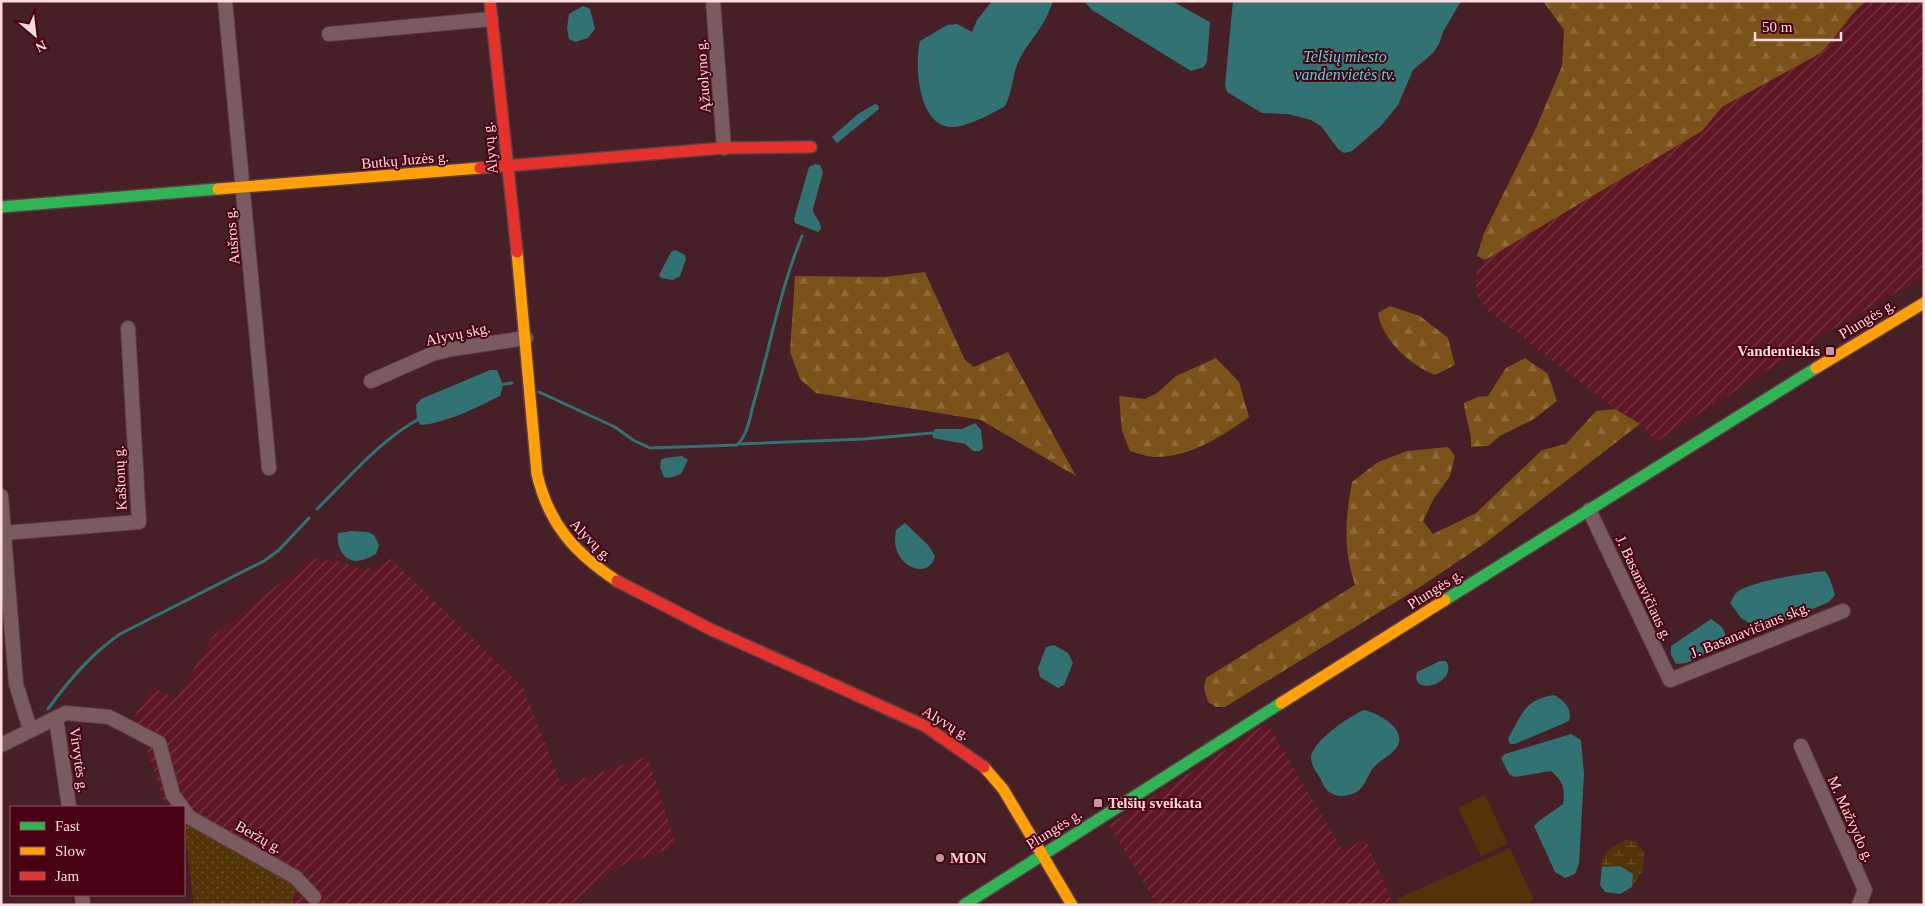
<svg xmlns="http://www.w3.org/2000/svg" width="1925" height="906" font-family="Georgia,serif">
<defs>
<pattern id="industrial-furrows" width="10" height="10" patternUnits="userSpaceOnUse" patternTransform="scale(1.25)"><rect width="10" height="10" fill="#601725"/><path d="M-1 1l2-2M0 10L10 0M9 11l2-2" fill="none" stroke="#783844"/></pattern>
<pattern id="grass-dots" width="8" height="8" patternUnits="userSpaceOnUse" patternTransform="scale(1.25)"><rect width="8" height="8" fill="#523408"/><path d="M2 2h.1M6 6h.1" fill="none" stroke="#6c512b" stroke-width="1.8" stroke-linecap="round"/></pattern>
<pattern id="forest-firs" width="22" height="20" patternUnits="userSpaceOnUse" patternTransform="scale(1.25)"><rect width="22" height="20" fill="#7b5219"/><path d="M5 1l3.5 6h-7zM16 11l3.5 6h-7z" fill="#8f6a3a"/></pattern>
<pattern id="wetland-marsh" width="20" height="14" patternUnits="userSpaceOnUse" patternTransform="scale(1.25)"><rect width="20" height="14" fill="#523408"/><path d="M1 5h8M5 5V1M11 12h8M15 12V8" fill="none" stroke="#6c512b"/></pattern>
</defs>
<rect width="100%" height="100%" fill="#461f27"/>
<g fill="url(#industrial-furrows)">
<path d="M 1867,1 L 1924,1 L 1924,276 L 1814,340 L 1656,442 L 1640,424 L 1615,409 L 1487,310 L 1476,294 L 1477,271 L 1485,260 L 1701,131 L 1722,107 L 1819,54 L 1830,45 L 1855,10 Z"/>
<path d="M 312,558 L 345,563 L 361,570 L 375,567 L 391,559 L 523,687 L 562,786 L 648,756 L 676,846 L 614,868 L 570,905 L 292,905 L 297,886 L 278,871 L 184,823 L 184,807 L 170,807 L 164,801 L 145,744 L 126,733 L 150,687 L 177,698 L 213,636 Z"/>
<path d="M 1267,723 L 1343,851 L 1365,839 L 1394,905 L 1157,905 L 1109,825 Z"/>
</g>
<path fill="url(#grass-dots)" d="M 184,823 L 278,871 L 297,886 L 292,905 L 194,905 Z"/>
<g fill="url(#forest-firs)">
<path d="M 1543,1 L 1867,1 C 1847,15 1838,38 1819,54 L 1722,107 L 1702,131 L 1485,260 L 1477,256 L 1484,233 L 1536,128 L 1562,66 L 1564,30 Z"/>
<path d="M 925,272 L 965,360 L 974,367 L 1008,352 L 1076,476 L 981,420 L 816,393 L 800,379 L 790,352 L 795,276 L 885,277 Z"/>
<path d="M 1390,306 L 1420,316 L 1448,338 L 1455,365 L 1435,375 C 1410,365 1382,340 1378,313 Z"/>
<path d="M 1216,358 L 1239,382 L 1249,417 C 1221,437 1189,458 1153,457 C 1145,456 1137,453 1130,451 L 1122,431 L 1119,396 L 1145,399 L 1157,393 L 1176,376 Z"/>
<path d="M 1525,358 L 1548,374 L 1557,401 L 1534,419 L 1500,436 L 1488,446 L 1471,447 C 1472,431 1465,419 1464,403 L 1478,397 L 1488,396 L 1506,368 Z"/>
<path d="M 1615,409 L 1640,424 L 1484,544 L 1417,589 L 1225,707 L 1216,707 L 1208,702 L 1204,688 L 1206,678 L 1355,585 C 1343,547 1345,521 1352,482 L 1378,462 L 1407,451 L 1448,447 L 1455,456 L 1450,476 L 1433,500 L 1423,521 L 1433,534 L 1476,513 L 1542,450 L 1566,444 L 1596,411 Z"/>
</g>
<path fill="url(#wetland-marsh)" d="M 1625,840 L 1635,841 L 1644,852 L 1643,870 L 1632,887 L 1633,874 L 1620,866 L 1602,867 C 1601,852 1613,846 1625,840 Z"/>
<g fill="#523408">
<path d="M 1485,795 L 1508,844 L 1481,856 L 1458,808 Z"/>
<path d="M 1510,848 L 1534,900 L 1524,905 L 1400,905 L 1397,899 Z"/>
</g>
<g fill="#337273">
<path d="M 992,1 L 1053,1 C 1045,26 1032,37 1020,58 C 1012,73 1013,92 1005,106 C 994,113 968,126 955,127 C 918,130 914,65 920,41 L 947,25 L 957,24 L 972,32 L 977,20 Z"/>
<path d="M 1084,1 L 1172,1 L 1210,22 L 1207,61 L 1204,67 L 1191,71 L 1092,10 Z"/>
<path d="M 1233,1 L 1461,1 L 1443,32 L 1439,44 L 1433,53 L 1413,70 L 1398,105 L 1381,126 L 1352,151 L 1344,153 L 1338,149 L 1321,126 L 1311,120 L 1288,114 L 1262,113 L 1227,92 L 1225,85 Z"/>
<path d="M 583,6 L 590,9 L 595,29 L 588,38 L 575,42 L 569,39 L 567,28 L 569,14 Z"/>
<path d="M 875,104 L 878,105 L 879,109 L 837,143 L 832,137 L 858,114 Z"/>
<path d="M 815,164 L 820,165 L 823,172 L 813,209 C 813,216 821,220 821,229 L 818,232 L 795,223 L 794,219 L 809,167 Z"/>
<path d="M 675,250 L 685,255 L 686,259 L 680,276 L 673,280 L 661,278 L 659,275 L 671,252 Z"/>
<path d="M 490,370 L 497,370 L 503,385 L 500,396 C 478,407 446,423 421,425 L 417,420 L 416,405 L 421,399 Z"/>
<path d="M 975,423 L 981,430 L 983,448 L 980,451 L 973,451 L 965,444 L 933,438 L 932,433 L 935,429 L 962,429 Z"/>
<path d="M 682,456 L 688,460 L 681,474 L 669,478 L 664,477 L 660,467 L 661,460 L 665,458 Z"/>
<path d="M 905,523 L 928,545 L 935,556 C 930,577 905,570 898,553 C 894,546 895,538 896,530 Z"/>
<path d="M 352,531 L 368,532 L 374,535 L 379,545 L 376,554 C 370,557 363,561 356,561 C 342,560 336,545 338,533 Z"/>
<path d="M 1825,571 L 1830,579 L 1835,595 L 1829,602 L 1761,631 L 1741,618 L 1730,603 C 1732,600 1734,595 1736,593 C 1749,581 1807,573 1825,571 Z"/>
<path d="M 1711,619 L 1722,627 L 1727,638 L 1723,646 L 1686,663 L 1676,664 L 1671,655 L 1671,646 Z"/>
<path d="M 1054,645 L 1068,653 L 1073,663 L 1064,685 L 1058,688 L 1040,677 L 1038,668 L 1046,647 Z"/>
<path d="M 1440,661 L 1446,661 C 1456,676 1432,691 1419,684 L 1416,678 L 1417,672 Z"/>
<path d="M 1554,695 C 1564,700 1573,709 1569,721 L 1515,744 L 1510,744 L 1508,738 C 1523,714 1523,700 1554,695 Z"/>
<path d="M 1364,710 C 1378,713 1408,729 1397,747 C 1392,755 1380,760 1374,767 C 1369,772 1367,781 1362,787 C 1356,795 1340,799 1331,793 C 1325,790 1323,784 1320,778 C 1316,772 1311,765 1311,757 C 1313,741 1349,716 1364,710 Z"/>
<path d="M 1571,734 L 1581,740 L 1584,774 L 1579,864 L 1575,874 L 1565,878 L 1555,872 L 1534,826 L 1539,821 L 1563,804 C 1565,789 1564,782 1551,771 L 1515,777 L 1509,774 L 1501,758 L 1505,754 Z"/>
<path d="M 1620,866 L 1633,874 L 1632,887 L 1620,894 L 1605,892 L 1600,885 L 1602,867 Z"/>
</g>
<g fill="none" stroke-linecap="round" stroke-linejoin="round">
<g stroke="#337273" stroke-width="3">
<path d="M 499,385 L 512,383"/>
<path d="M 539,392 L 615,427 L 633,440 L 650,448 L 737,445 C 748,435 750,416 754,402 C 770,347 780,289 802,236"/>
<path d="M 738,444 L 864,439 L 932,433"/>
<path d="M 317,509 C 349,478 380,440 419,419"/>
<path d="M 48,709 C 69,680 91,654 120,634 L 264,561 L 279,550 L 309,518"/>
</g>
<defs>
<g id="street">
<path d="M 225,1 L 269,468"/>
<path d="M 713,1 L 724,148"/>
<path d="M 329,34 L 491,19"/>
<path d="M 371,381 L 432,354 L 452,349 L 526,338"/>
<path d="M 1,496 L 16,684 L 30,729"/>
<path d="M 1589,510 L 1670,680 L 1843,611"/>
<path d="M 4,533 L 139,522 L 128,328"/>
<path d="M 56,718 L 69,807"/>
<path d="M 1,745 L 66,713 L 109,717 L 159,743 L 173,795 L 182,807"/>
<path d="M 1801,746 L 1865,890 L 1859,905"/>
<path d="M 184,810 L 189,817 L 295,877 L 314,897"/>
<path d="M 82,895 L 83,905"/>
</g>
<g id="fast">
<path d="M 1,207 L 218,189"/>
<path d="M 1445,600 L 1816,368"/>
<path d="M 964,905 L 1281,703"/>
</g>
<g id="slow">
<path d="M 218,189 L 480,168"/>
<path d="M 517,252 L 537,474 C 549,525 575,553 617,581"/>
<path d="M 1816,368 L 1924,303"/>
<path d="M 1281,703 L 1445,600"/>
<path d="M 984,767 L 1003,789 L 1072,905"/>
</g>
<g id="jam">
<path d="M 490,1 L 517,252"/>
<path d="M 480,168 L 724,148 L 811,147"/>
<path d="M 617,581 L 710,629 L 925,726 L 984,767"/>
</g>
</defs>
<use href="#street" stroke="#5b3e43" stroke-width="16"/>
<use href="#fast" stroke="#5b3e43" stroke-width="14"/>
<use href="#slow" stroke="#5b3e43" stroke-width="14"/>
<use href="#jam" stroke="#5b3e43" stroke-width="14"/>
<use href="#street" stroke="#7a5b60" stroke-width="14"/>
<use href="#fast" stroke="#30b455" stroke-width="11"/>
<use href="#slow" stroke="#ff9f0a" stroke-width="11"/>
<use href="#jam" stroke="#e5322d" stroke-width="11"/>
</g>
<g fill="#be999d" stroke="#490214" stroke-width="2">
<rect x="1825" y="346" width="10" height="10" rx="2.5"/>
<rect x="1093" y="798" width="10" height="10" rx="2.5"/>
<circle cx="940" cy="858" r="5"/>
</g>
<g text-anchor="middle" dominant-baseline="central" stroke-width="4" stroke-linejoin="round" paint-order="stroke">
<g font-size="15" fill="#ffdbdc" stroke="#490214">
<text transform="translate(703 76) rotate(-94)">Ąžuolyno g.</text>
<text transform="translate(490 148) rotate(-96)">Alyvų g.</text>
<text transform="translate(405 160) rotate(-5)">Butkų Juzės g.</text>
<text transform="translate(232 236) rotate(-95)">Aušros g.</text>
<text transform="translate(1867 319) rotate(-31)">Plungės g.</text>
<text transform="translate(458 334) rotate(-12)">Alyvų skg.</text>
<text transform="translate(120 478) rotate(-93)">Kaštonų g.</text>
<text transform="translate(591 540) rotate(45)">Alyvų g.</text>
<text transform="translate(1644 588) rotate(65)">J. Basanavičiaus g.</text>
<text transform="translate(1435 589) rotate(-32)">Plungės g.</text>
<text transform="translate(1750 630) rotate(-22)">J. Basanavičiaus skg.</text>
<text transform="translate(946 723) rotate(31)">Alyvų g.</text>
<text transform="translate(79 760) rotate(82)">Virvytės g.</text>
<text transform="translate(1851 819) rotate(66)">M. Mažvydo g.</text>
<text transform="translate(1054 829) rotate(-32)">Plungės g.</text>
<text transform="translate(259 837) rotate(29)">Beržų g.</text>
</g>
<g font-size="15" font-weight="bold" fill="#ffdbdc" stroke="#490214" text-anchor="start">
<text x="1820" y="351" text-anchor="end">Vandentiekis</text>
<text x="1108" y="803">Telšių sveikata</text>
<text x="950" y="858">MON</text>
</g>
<g font-size="16" font-style="italic" fill="#49d9d9" stroke="#490214">
<text x="1345" y="56">Telšių miesto<tspan x="1345" dy="18">vandenvietės tv.</tspan></text>
</g>
</g>
<rect width="1925" height="906" fill="none" stroke="#ffdbdc" stroke-width="5"/>
<rect x="10" y="806" width="175" height="90" fill="#490214" stroke="#925964"/>
<rect x="20" y="822" width="25" height="8" fill="#30b455" stroke="#925964"/>
<text x="55" y="831" font-size="15" fill="#ffdbdc">Fast</text>
<rect x="20" y="847" width="25" height="8" fill="#ff9f0a" stroke="#925964"/>
<text x="55" y="856" font-size="15" fill="#ffdbdc">Slow</text>
<rect x="20" y="872" width="25" height="8" fill="#e5322d" stroke="#925964"/>
<text x="55" y="881" font-size="15" fill="#ffdbdc">Jam</text>
<g transform="translate(35 35) rotate(152)" stroke="#490214" stroke-width="4" paint-order="stroke">
<path d="M0-4L9 19L0 12L-9 19Z" fill="#ffdbdc"/>
<text y="-8" font-size="14" font-weight="bold" text-anchor="middle" fill="#ffdbdc">N</text>
</g>
<path d="M1755 32v8h86v-8" fill="none" stroke="#ffdbdc" stroke-width="2.5"/>
<text x="1762" y="32" font-size="15" fill="#ffdbdc" stroke="#490214" stroke-width="4" paint-order="stroke">50 m</text>
</svg>
